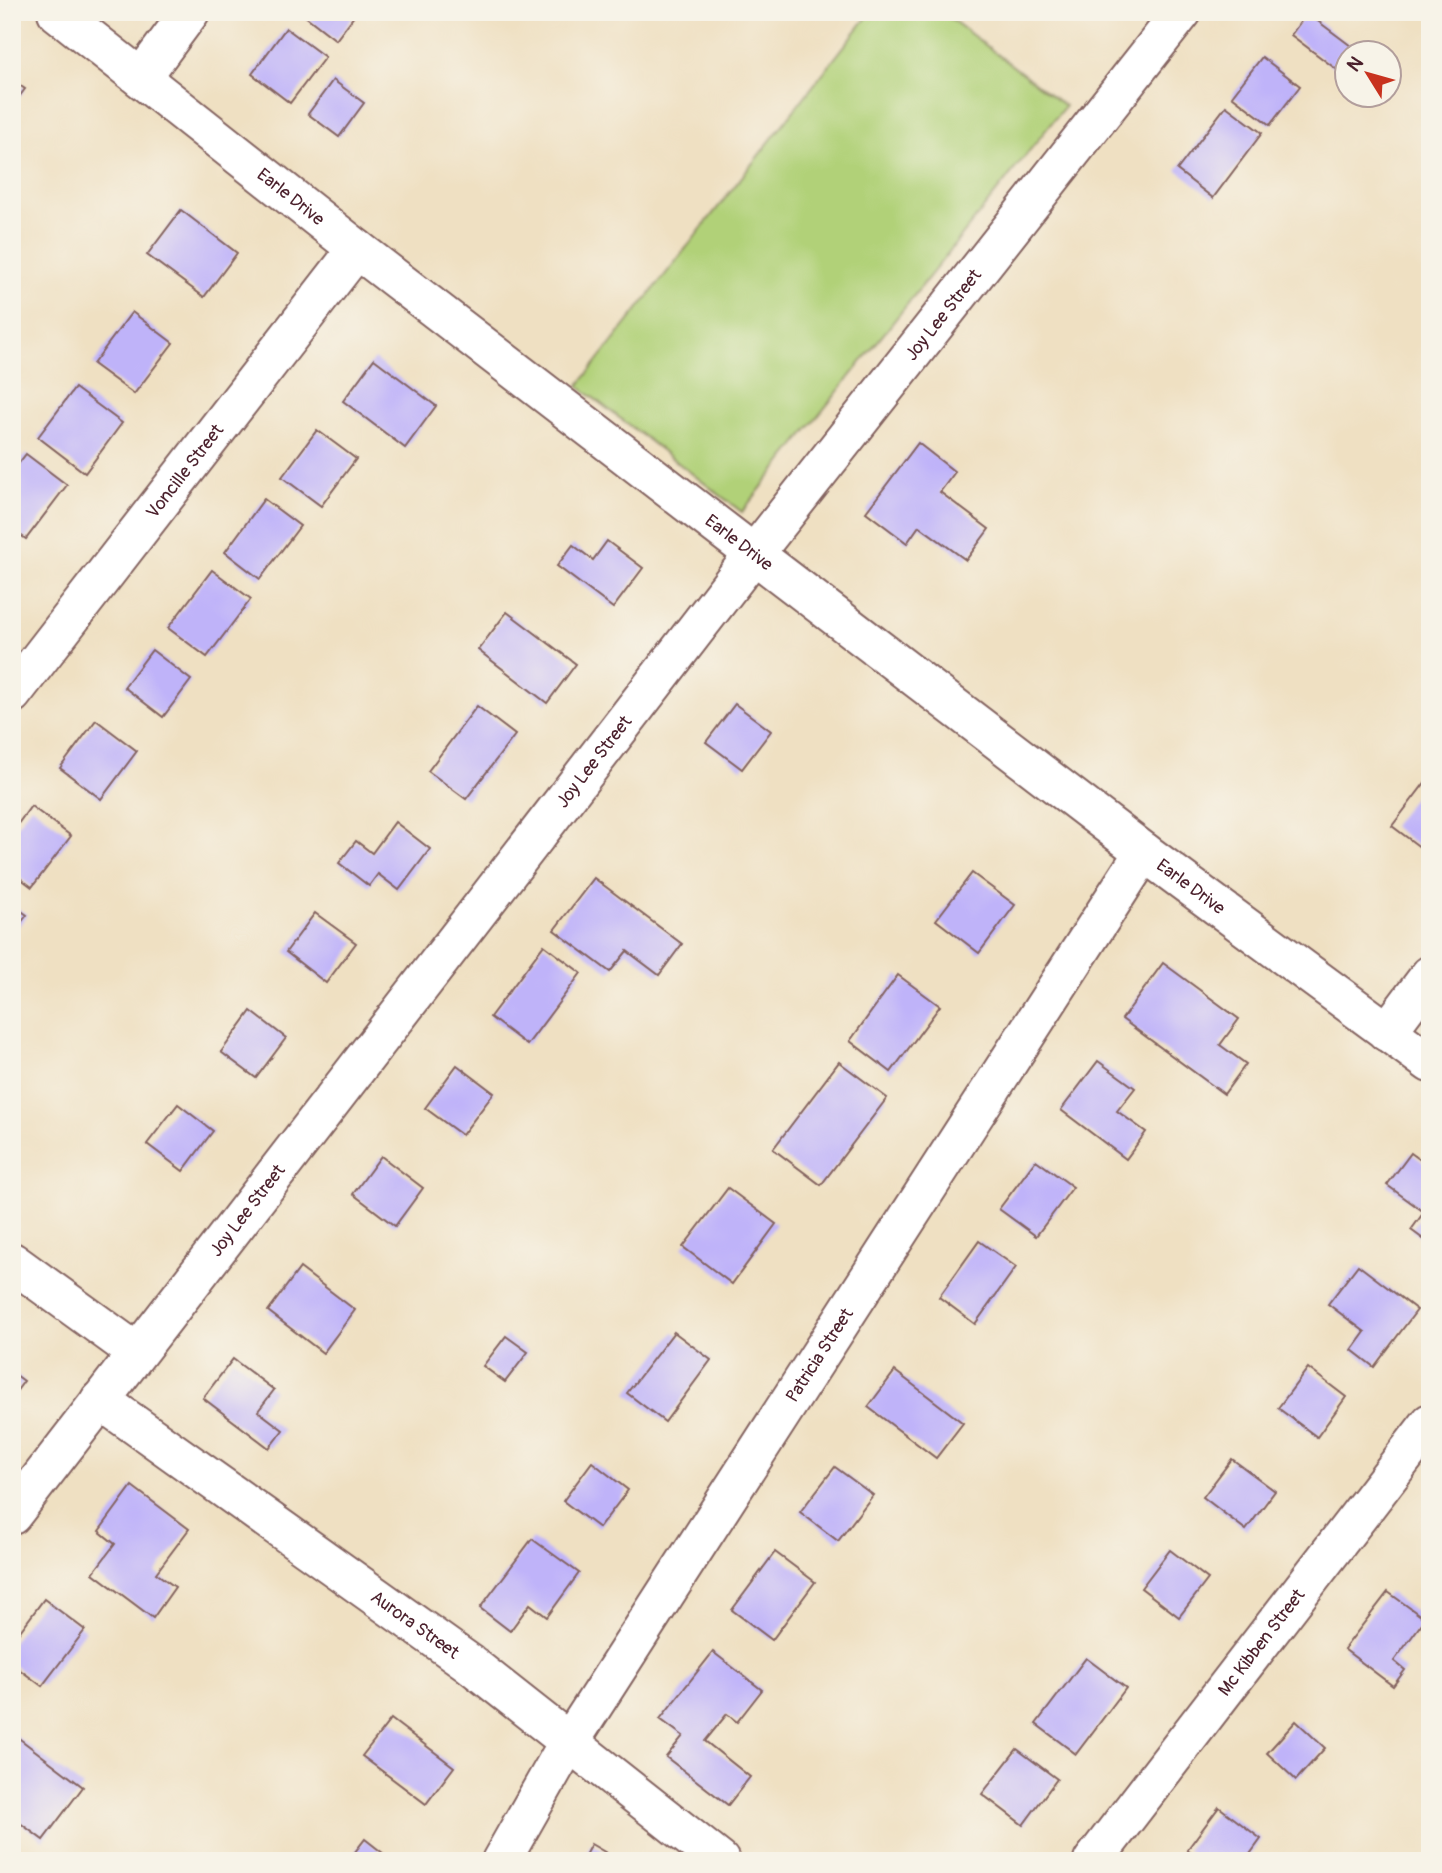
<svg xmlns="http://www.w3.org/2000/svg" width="1442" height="1873" font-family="Pangolin,sans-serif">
<rect width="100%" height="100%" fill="#f7f3e8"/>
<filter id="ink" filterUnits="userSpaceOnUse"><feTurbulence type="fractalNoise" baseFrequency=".0143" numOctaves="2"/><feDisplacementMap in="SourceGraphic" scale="14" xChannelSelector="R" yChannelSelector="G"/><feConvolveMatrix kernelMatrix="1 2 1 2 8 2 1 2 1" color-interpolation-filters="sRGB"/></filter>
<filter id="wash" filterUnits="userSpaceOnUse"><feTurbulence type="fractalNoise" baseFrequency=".00686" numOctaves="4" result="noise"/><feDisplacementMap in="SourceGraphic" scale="28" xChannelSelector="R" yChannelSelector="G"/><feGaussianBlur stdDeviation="1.57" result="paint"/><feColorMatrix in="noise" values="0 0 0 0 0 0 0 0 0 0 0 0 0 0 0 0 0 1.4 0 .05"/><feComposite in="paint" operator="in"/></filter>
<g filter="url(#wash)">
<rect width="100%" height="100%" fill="#efe0c2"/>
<path fill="#b1d178" stroke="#7e7852" stroke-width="2" d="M 871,12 L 942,12 L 1065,106 L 742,512 L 578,386 Z"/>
<g id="blocks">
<g fill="#bfb3f9">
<path d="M 300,12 L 357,12 L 336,40 Z"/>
<path d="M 1307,13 L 1359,52 L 1348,52 L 1348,78 L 1291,35 Z"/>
<path d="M 286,28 L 325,57 L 290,103 L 252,74 Z"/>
<path d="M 1262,57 L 1300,86 L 1270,125 L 1232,96 Z"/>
<path d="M 12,80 L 25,89 L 12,106 Z"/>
<path d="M 333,80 L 364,103 L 339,137 L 308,114 Z"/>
<path d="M 1226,106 L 1262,133 L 1213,198 L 1177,170 Z"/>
<path d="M 181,210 L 237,253 L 204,297 L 147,255 Z"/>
<path d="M 132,312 L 173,343 L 134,394 L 93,364 Z"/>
<path d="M 374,359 L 436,406 L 405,448 L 343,401 Z"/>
<path d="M 75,388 L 122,423 L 85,473 L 38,437 Z"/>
<path d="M 317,430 L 356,459 L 321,506 L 282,477 Z"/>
<path d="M 918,443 L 955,472 L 940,492 L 989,529 L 966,560 L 919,526 L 907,543 L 866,512 Z"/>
<path d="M 26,454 L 67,485 L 26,539 L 12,529 L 12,472 Z"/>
<path d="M 264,499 L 300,526 L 260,579 L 225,552 Z"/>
<path d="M 607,541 L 643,568 L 613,608 L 557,566 L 573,545 L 593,560 Z"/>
<path d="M 212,570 L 251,599 L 207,657 L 168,628 Z"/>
<path d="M 507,612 L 576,664 L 547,703 L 478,650 Z"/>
<path d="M 152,650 L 191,680 L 163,717 L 124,687 Z"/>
<path d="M 735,704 L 771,731 L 742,769 L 706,742 Z"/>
<path d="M 477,706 L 515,735 L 466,799 L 428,771 Z"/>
<path d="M 96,720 L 137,751 L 101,799 L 60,768 Z"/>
<path d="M 1430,776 L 1430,845 L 1425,851 L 1392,826 Z"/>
<path d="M 31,806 L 71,836 L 32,887 L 12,872 L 12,832 Z"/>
<path d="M 395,822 L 430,849 L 399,890 L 378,874 L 369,886 L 339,863 L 356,841 L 372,853 Z"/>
<path d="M 972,873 L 1015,905 L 979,953 L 936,920 Z"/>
<path d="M 594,878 L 682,944 L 659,975 L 627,951 L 610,972 L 554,930 Z"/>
<path d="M 12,904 L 27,915 L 12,934 Z"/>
<path d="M 315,913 L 356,943 L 326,983 L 286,952 Z"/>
<path d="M 544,945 L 581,973 L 527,1045 L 490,1017 Z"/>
<path d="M 1163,963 L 1239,1019 L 1220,1045 L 1246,1064 L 1224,1094 L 1122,1019 Z"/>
<path d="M 898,975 L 940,1006 L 891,1072 L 850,1041 Z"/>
<path d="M 251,1011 L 286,1038 L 256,1078 L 221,1052 Z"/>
<path d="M 1098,1061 L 1135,1088 L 1117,1111 L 1146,1132 L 1126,1159 L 1061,1110 Z"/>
<path d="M 839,1062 L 887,1098 L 821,1185 L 773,1149 Z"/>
<path d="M 457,1065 L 494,1093 L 462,1135 L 425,1108 Z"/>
<path d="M 178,1104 L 213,1131 L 183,1171 L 147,1144 Z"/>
<path d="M 1411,1153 L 1430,1167 L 1430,1244 L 1411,1230 L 1424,1212 L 1387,1185 Z"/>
<path d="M 381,1156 L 423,1188 L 395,1226 L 353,1194 Z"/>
<path d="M 1036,1160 L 1073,1187 L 1036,1236 L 999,1209 Z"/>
<path d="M 728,1188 L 776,1224 L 732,1284 L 683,1247 Z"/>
<path d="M 979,1241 L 1016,1267 L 975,1324 L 939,1297 Z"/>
<path d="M 1358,1265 L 1417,1310 L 1374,1367 L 1352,1350 L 1365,1332 L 1328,1304 Z"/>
<path d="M 300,1268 L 355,1310 L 323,1353 L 268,1311 Z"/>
<path d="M 674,1332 L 711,1360 L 665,1422 L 627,1393 Z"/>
<path d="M 506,1336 L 528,1352 L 505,1382 L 483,1366 Z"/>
<path d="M 233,1359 L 274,1390 L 258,1411 L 283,1430 L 269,1448 L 203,1398 Z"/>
<path d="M 1308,1368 L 1346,1397 L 1317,1437 L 1278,1408 Z"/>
<path d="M 895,1371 L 963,1423 L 936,1458 L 868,1407 Z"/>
<path d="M 12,1372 L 24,1381 L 12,1397 Z"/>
<path d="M 1232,1459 L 1275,1491 L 1246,1530 L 1203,1497 Z"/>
<path d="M 592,1462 L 628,1490 L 599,1528 L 563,1501 Z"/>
<path d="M 835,1467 L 873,1495 L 838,1541 L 800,1512 Z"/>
<path d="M 132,1486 L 189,1529 L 156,1573 L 175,1587 L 153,1618 L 93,1573 L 115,1544 L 99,1531 Z"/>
<path d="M 532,1539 L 579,1573 L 547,1617 L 530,1604 L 510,1631 L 480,1608 Z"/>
<path d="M 1170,1550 L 1208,1579 L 1179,1617 L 1141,1588 Z"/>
<path d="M 775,1552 L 815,1582 L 772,1640 L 732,1610 Z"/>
<path d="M 1388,1592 L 1425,1619 L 1394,1661 L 1405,1670 L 1393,1686 L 1344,1649 Z"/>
<path d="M 44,1599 L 85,1630 L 42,1686 L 12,1664 L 12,1642 Z"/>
<path d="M 713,1652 L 762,1690 L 737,1722 L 727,1714 L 705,1741 L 750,1777 L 728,1805 L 666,1757 L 683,1736 L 660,1719 Z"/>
<path d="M 1086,1658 L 1126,1688 L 1076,1754 L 1036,1724 Z"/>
<path d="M 391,1719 L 454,1767 L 426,1804 L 362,1756 Z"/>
<path d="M 1296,1721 L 1325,1748 L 1296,1780 L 1267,1753 Z"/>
<path d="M 12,1733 L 83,1787 L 43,1840 L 12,1817 Z"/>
<path d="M 1017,1749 L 1057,1779 L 1023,1825 L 982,1794 Z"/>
<path d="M 1219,1807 L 1261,1839 L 1245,1861 L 1202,1861 L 1187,1850 Z"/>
<path d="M 365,1839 L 393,1861 L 348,1861 Z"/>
<path d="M 591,1844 L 620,1861 L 582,1861 Z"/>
</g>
</g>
</g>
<g filter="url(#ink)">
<use href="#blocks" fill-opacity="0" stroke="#846360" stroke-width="2"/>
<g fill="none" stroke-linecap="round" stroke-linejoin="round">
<defs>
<g id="street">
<path id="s1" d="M 57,12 L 357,249 L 754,554 L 1144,852 L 1430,1063"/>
<path d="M 141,78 L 190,12"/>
<path id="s2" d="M 12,694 L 357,249"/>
<path d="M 1387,1032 L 1430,975"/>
<path d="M 12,1262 L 136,1352"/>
<path id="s3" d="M 100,1400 L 469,1663 L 720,1861"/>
<path id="s4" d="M 12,1515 L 754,554 L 1182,12"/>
<path id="s5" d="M 501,1861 L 560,1757 L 1144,852"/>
<path id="s6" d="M 1093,1861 L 1430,1423"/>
</g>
</defs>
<use href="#street" stroke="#846360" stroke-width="42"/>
<use href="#street" stroke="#fff" stroke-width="38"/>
</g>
</g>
<g text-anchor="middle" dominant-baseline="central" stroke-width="7" stroke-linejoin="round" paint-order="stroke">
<g font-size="18" fill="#4a1f2b" stroke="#f7f3e8">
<text stroke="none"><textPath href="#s1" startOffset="298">Earle Drive</textPath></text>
<text stroke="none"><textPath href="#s4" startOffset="1519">Joy Lee Street</textPath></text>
<text stroke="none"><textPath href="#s2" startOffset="282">Voncille Street</textPath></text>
<text stroke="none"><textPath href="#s1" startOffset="864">Earle Drive</textPath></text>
<text stroke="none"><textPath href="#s4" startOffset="952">Joy Lee Street</textPath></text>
<text stroke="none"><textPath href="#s1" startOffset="1432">Earle Drive</textPath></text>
<text stroke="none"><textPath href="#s4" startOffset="385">Joy Lee Street</textPath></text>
<text stroke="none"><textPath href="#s5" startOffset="598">Patricia Street</textPath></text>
<text stroke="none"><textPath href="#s3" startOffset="387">Aurora Street</textPath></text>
<text stroke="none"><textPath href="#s6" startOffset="276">Mc Kibben Street</textPath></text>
</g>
</g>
<rect width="1442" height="1873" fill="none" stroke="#f7f3e8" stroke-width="42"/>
<g transform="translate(1368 74) rotate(307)"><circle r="33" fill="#f7f3e8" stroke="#b29e9c" stroke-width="2"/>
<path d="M0-5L12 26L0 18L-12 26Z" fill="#c8321e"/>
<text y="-10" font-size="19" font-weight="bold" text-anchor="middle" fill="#4a1f2b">N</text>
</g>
</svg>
